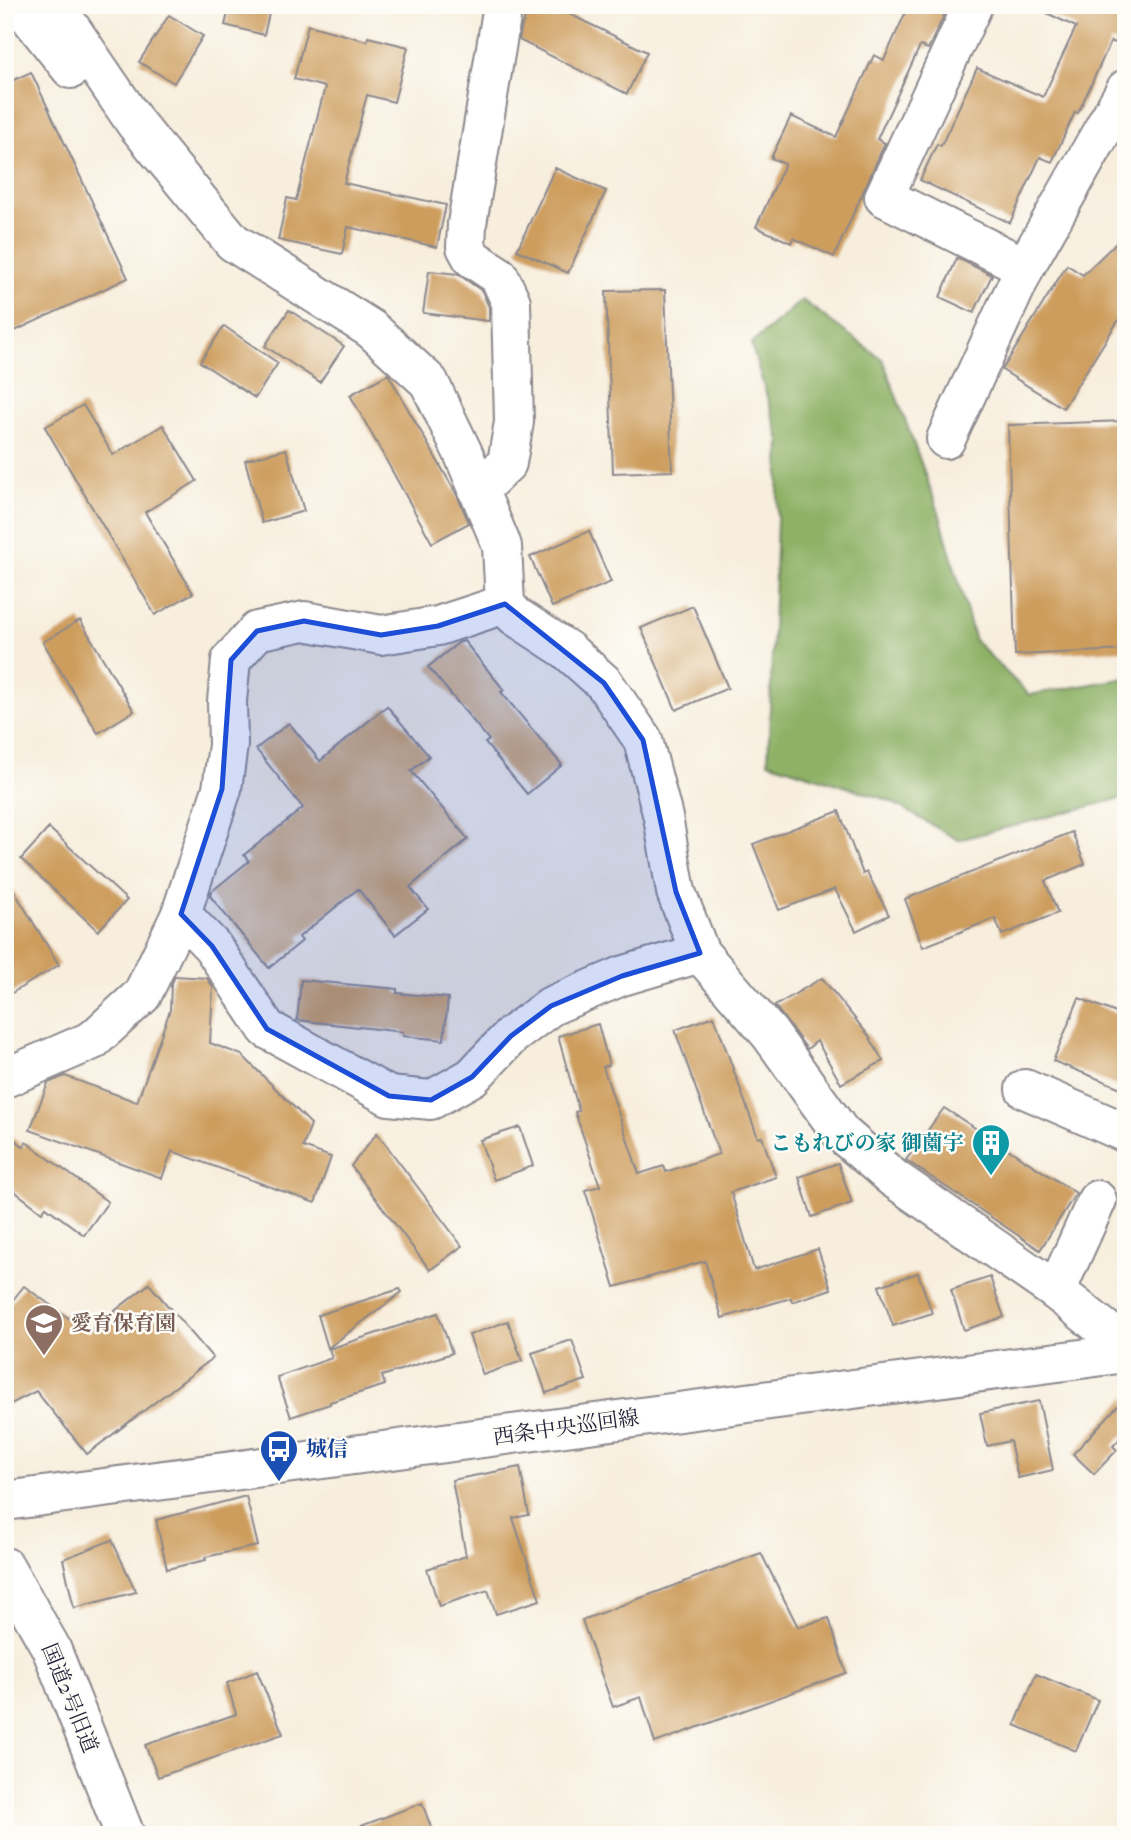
<svg xmlns="http://www.w3.org/2000/svg" width="1131" height="1840" font-family="'IM FELL French Canon','Noto Serif JP',serif">
<rect width="100%" height="100%" fill="#fdfcf7"/>
<filter id="ink" filterUnits="userSpaceOnUse"><feTurbulence type="fractalNoise" baseFrequency=".0143" numOctaves="2"/><feDisplacementMap in="SourceGraphic" scale="14" xChannelSelector="R" yChannelSelector="G"/><feConvolveMatrix kernelMatrix="1 2 1 2 8 2 1 2 1" color-interpolation-filters="sRGB"/></filter>
<filter id="wash" filterUnits="userSpaceOnUse"><feTurbulence type="fractalNoise" baseFrequency=".00686" numOctaves="4" result="noise"/><feDisplacementMap in="SourceGraphic" scale="28" xChannelSelector="R" yChannelSelector="G"/><feGaussianBlur stdDeviation="1.57" result="paint"/><feColorMatrix in="noise" values="0 0 0 0 0 0 0 0 0 0 0 0 0 0 0 0 0 1.4 0 .05"/><feComposite in="paint" operator="in"/></filter>
<g filter="url(#wash)">
<rect width="100%" height="100%" fill="#f7eedd"/>
<path fill="#8eb166" stroke="#586a50" stroke-width="2" d="M 802,300 L 883,360 L 939,512 L 975,641 L 1029,695 L 1126,678 L 1126,797 L 958,840 L 888,800 L 768,762 L 780,440 L 751,344 Z"/>
<g id="blocks">
<g fill="#cd9d5d">
<path d="M 230,5 L 271,5 L 264,35 L 225,25 Z"/>
<path d="M 531,5 L 551,5 L 647,52 L 627,94 L 519,40 L 522,25 Z"/>
<path d="M 909,5 L 949,5 L 928,49 L 920,46 L 877,139 L 885,143 L 834,257 L 793,238 L 791,243 L 756,227 L 785,164 L 771,158 L 791,116 L 836,137 L 874,55 L 884,60 Z"/>
<path d="M 1030,5 L 1126,5 L 1126,19 L 1115,43 L 1111,41 L 1078,113 L 1075,112 L 1052,162 L 1040,157 L 1010,223 L 920,180 L 937,144 L 941,146 L 977,68 L 1043,97 L 1076,27 Z"/>
<path d="M 169,15 L 203,36 L 174,83 L 139,62 Z"/>
<path d="M 308,25 L 367,41 L 368,37 L 408,47 L 394,102 L 367,95 L 344,183 L 446,205 L 437,247 L 348,227 L 342,254 L 278,240 L 287,198 L 296,200 L 325,87 L 294,79 Z"/>
<path d="M 31,72 L 128,278 L 15,331 L 5,309 L 5,84 Z"/>
<path d="M 555,168 L 606,191 L 568,273 L 517,250 Z"/>
<path d="M 1126,233 L 1126,308 L 1063,408 L 1002,370 L 1067,265 L 1083,275 Z"/>
<path d="M 957,258 L 992,275 L 974,313 L 940,297 Z"/>
<path d="M 429,271 L 458,274 L 482,291 L 489,307 L 489,321 L 423,313 Z"/>
<path d="M 665,290 L 672,471 L 613,473 L 606,291 Z"/>
<path d="M 289,310 L 344,346 L 320,382 L 265,346 Z"/>
<path d="M 224,326 L 278,363 L 255,398 L 200,362 Z"/>
<path d="M 388,374 L 457,495 L 469,523 L 432,543 L 350,395 Z"/>
<path d="M 83,405 L 113,455 L 163,425 L 197,481 L 145,512 L 193,593 L 155,615 L 45,427 Z"/>
<path d="M 1126,421 L 1126,650 L 1015,655 L 1008,425 Z"/>
<path d="M 286,449 L 304,511 L 262,523 L 245,460 Z"/>
<path d="M 589,531 L 611,582 L 552,607 L 530,557 Z"/>
<path d="M 693,606 L 728,688 L 676,710 L 641,628 Z"/>
<path d="M 80,620 L 134,711 L 98,733 L 43,642 Z"/>
<path d="M 464,641 L 504,690 L 501,692 L 562,765 L 527,794 L 485,743 L 489,740 L 428,667 L 458,643 Z"/>
<path d="M 387,706 L 429,756 L 411,771 L 468,839 L 410,887 L 428,909 L 395,935 L 358,889 L 299,937 L 302,941 L 269,968 L 210,896 L 212,891 L 249,861 L 244,855 L 303,808 L 256,749 L 289,723 L 320,761 Z"/>
<path d="M 839,811 L 863,874 L 867,872 L 889,915 L 856,931 L 835,889 L 779,910 L 753,844 Z"/>
<path d="M 49,828 L 127,900 L 98,931 L 21,859 Z"/>
<path d="M 1072,832 L 1085,864 L 1045,881 L 1058,913 L 1002,935 L 995,918 L 923,947 L 905,899 Z"/>
<path d="M 5,876 L 59,965 L 5,997 Z"/>
<path d="M 175,976 L 207,978 L 213,987 L 210,1043 L 242,1055 L 311,1124 L 303,1147 L 331,1157 L 315,1203 L 172,1151 L 162,1178 L 30,1130 L 48,1083 L 65,1076 L 137,1102 L 170,1010 L 171,985 Z"/>
<path d="M 822,978 L 869,1036 L 883,1061 L 841,1084 L 817,1041 L 807,1049 L 775,1006 Z"/>
<path d="M 301,980 L 397,989 L 397,993 L 448,998 L 444,1040 L 403,1036 L 403,1032 L 297,1020 Z"/>
<path d="M 1079,998 L 1126,1017 L 1126,1090 L 1053,1061 Z"/>
<path d="M 714,1016 L 758,1138 L 762,1137 L 776,1177 L 731,1192 L 754,1270 L 818,1249 L 831,1289 L 792,1302 L 791,1298 L 722,1318 L 705,1261 L 615,1287 L 585,1190 L 600,1186 L 575,1112 L 579,1111 L 558,1036 L 598,1024 L 609,1065 L 603,1067 L 639,1174 L 664,1166 L 666,1172 L 719,1154 L 675,1030 Z"/>
<path d="M 944,1108 L 1076,1193 L 1040,1250 L 906,1160 Z"/>
<path d="M 520,1127 L 533,1166 L 494,1180 L 480,1140 Z"/>
<path d="M 5,1132 L 24,1147 L 26,1142 L 108,1202 L 84,1235 L 46,1207 L 42,1212 L 5,1184 Z"/>
<path d="M 377,1133 L 462,1246 L 430,1270 L 351,1166 Z"/>
<path d="M 838,1163 L 852,1203 L 812,1217 L 799,1177 Z"/>
<path d="M 918,1273 L 932,1313 L 893,1326 L 879,1286 Z"/>
<path d="M 990,1277 L 1004,1317 L 964,1330 L 951,1290 Z"/>
<path d="M 149,1284 L 213,1358 L 87,1454 L 36,1391 L 5,1407 L 5,1310 L 24,1286 L 88,1332 Z"/>
<path d="M 400,1289 L 402,1292 L 328,1348 L 318,1315 Z"/>
<path d="M 438,1313 L 452,1353 L 382,1376 L 385,1385 L 330,1402 L 330,1404 L 291,1417 L 277,1377 L 332,1358 L 329,1349 Z"/>
<path d="M 508,1321 L 522,1361 L 483,1375 L 469,1335 Z"/>
<path d="M 572,1340 L 586,1380 L 546,1393 L 532,1353 Z"/>
<path d="M 1126,1397 L 1126,1432 L 1113,1446 L 1117,1450 L 1094,1474 L 1073,1454 Z"/>
<path d="M 1039,1401 L 1053,1470 L 1018,1478 L 1010,1441 L 987,1446 L 980,1413 Z"/>
<path d="M 520,1467 L 529,1515 L 513,1518 L 540,1600 L 496,1614 L 488,1590 L 439,1606 L 427,1569 L 466,1556 L 452,1480 Z"/>
<path d="M 246,1496 L 258,1546 L 205,1557 L 206,1560 L 167,1569 L 156,1520 Z"/>
<path d="M 112,1540 L 136,1592 L 74,1608 L 63,1559 Z"/>
<path d="M 761,1553 L 798,1627 L 829,1618 L 846,1673 L 655,1743 L 641,1697 L 613,1707 L 582,1620 Z"/>
<path d="M 257,1671 L 283,1734 L 158,1777 L 145,1745 L 236,1714 L 227,1683 Z"/>
<path d="M 1036,1674 L 1098,1700 L 1076,1751 L 1015,1725 Z"/>
<path d="M 422,1803 L 434,1835 L 346,1835 L 345,1832 Z"/>
</g>
</g>
</g>
<g filter="url(#ink)">
<use href="#blocks" fill-opacity="0" stroke="#8c888c" stroke-width="2"/>
<g fill="none" stroke-linecap="round" stroke-linejoin="round">
<defs>
<g id="minor">
<path d="M 20,5 L 71,69"/>
<path d="M 55,5 L 136,124 L 233,242 L 371,329 L 429,382 L 463,453 L 502,546 L 505,604 L 515,616 L 567,650 L 604,683 L 643,740 L 663,817 L 676,892 L 700,953 L 770,1034 L 841,1133 L 893,1178 L 1056,1291 L 1126,1346"/>
<path d="M 973,5 L 884,197 L 1025,267"/>
<path d="M 946,439 L 1025,267 L 1126,89"/>
<path d="M 478,491 L 507,463 L 514,422 L 511,302 L 499,276 L 472,258 L 466,247 L 467,224 L 503,5"/>
<path d="M 181,914 L 212,946 L 267,1029 L 389,1096 L 431,1100 L 472,1077 L 511,1036 L 551,1006 L 622,976 L 700,953"/>
<path d="M 5,1078 L 93,1040 L 142,995 L 181,914 L 222,789 L 228,745 L 227,701 L 231,660 L 257,631 L 304,621 L 381,635 L 438,626 L 505,604"/>
<path d="M 1025,1089 L 1126,1133"/>
<path d="M 1056,1291 L 1097,1200"/>
<path d="M 5,1501 L 1126,1353"/>
<path d="M 5,1567 L 51,1648 L 125,1835"/>
</g>
</defs>
<use href="#minor" stroke="#8c888c" stroke-width="42"/>
<use href="#minor" stroke="#fff" stroke-width="38"/>
</g>
</g>
<path fill="#1d4ed8" fill-opacity="0.2" stroke="#1d4ed8" stroke-width="5" stroke-linejoin="round" d="M 505,604 L 604,683 L 643,740 L 676,892 L 700,953 L 622,976 L 551,1006 L 511,1036 L 472,1077 L 431,1100 L 389,1096 L 267,1029 L 212,946 L 181,914 L 222,789 L 231,660 L 257,631 L 304,621 L 381,635 L 438,626 Z"/>
<defs>
<symbol id="building-pin" viewBox="-11 -11 22 30"><path d="M0 17L-7.5 6A9.5 9.5 0 1 1 7.5 6Z" fill="#0f9aa8" stroke="#fdfcf7"/><path d="M-4-6H4V6H1V3H-1V6H-4ZM-2.5-4.3h1.7v1.8h-1.7ZM.8-4.3h1.7v1.8H.8ZM-2.5-1h1.7V.8h-1.7ZM.8-1h1.7V.8H.8Z" fill="#fff"/></symbol>
<symbol id="school-pin" viewBox="-11 -11 22 30"><path d="M0 17L-7.5 6A9.5 9.5 0 1 1 7.5 6Z" fill="#8d6e63" stroke="#fdfcf7"/><path d="M0-5L7-2L0 1L-7-2ZM-4 1L0 2.5L4 1V4Q0 6-4 4Z" fill="#fff"/></symbol>
<symbol id="bus-pin" viewBox="-11 -11 22 30"><path d="M0 17L-7.5 6A9.5 9.5 0 1 1 7.5 6Z" fill="#1a4fb4" stroke="#fdfcf7"/><path d="M-5-6H5V4H4V6H2V4H-2V6H-4V4H-5ZM-3.5-4V0h7V-4ZM-3.5 1.2v1.5H-2V1.2ZM2 1.2v1.5H3.5V1.2Z" fill="#fff"/></symbol>
</defs>
<g fill-rule="evenodd">
<use href="#building-pin" x="969" y="1121" width="44" height="60"/>
<use href="#school-pin" x="22" y="1301" width="44" height="60"/>
<use href="#bus-pin" x="257" y="1427" width="44" height="60"/>
</g>
<g text-anchor="middle" dominant-baseline="central" stroke-width="5" stroke-linejoin="round" paint-order="stroke">
<g font-size="21" font-weight="bold" fill="#0d838f" stroke="#fdfcf7" text-anchor="end">
<text x="964" y="1143">こもれびの家 御薗宇</text>
</g>
<g font-size="21" font-weight="bold" fill="#785e54" stroke="#fdfcf7" text-anchor="start">
<text x="71" y="1323">愛育保育園</text>
</g>
<g font-size="21" fill="#22223b" stroke="#fdfcf7">
<text transform="translate(566 1427) rotate(-8)">西条中央巡回線</text>
<text transform="translate(70 1698) rotate(68)">国道2号旧道</text>
</g>
<g font-size="21" font-weight="bold" fill="#164399" stroke="#fdfcf7" text-anchor="start">
<text x="306" y="1449">城信</text>
</g>
</g>
<rect width="1131" height="1840" fill="none" stroke="#fdfcf7" stroke-width="28"/>
</svg>
